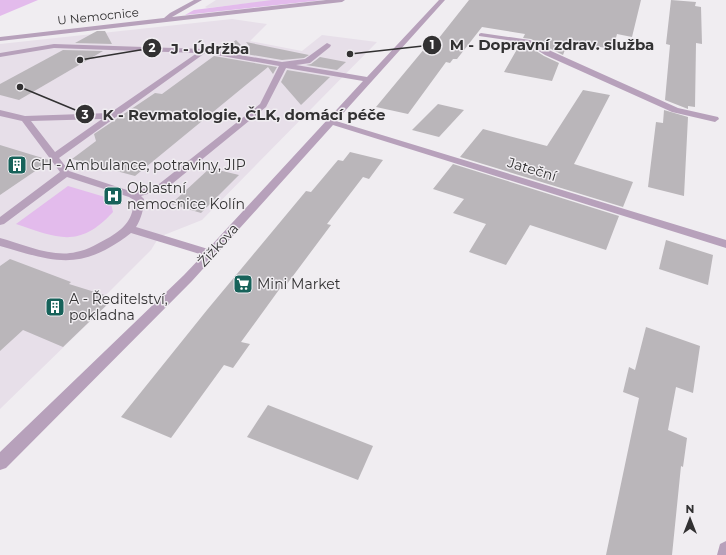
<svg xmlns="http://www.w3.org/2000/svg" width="726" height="555" font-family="Montserrat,sans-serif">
<rect width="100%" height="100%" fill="#f0edf1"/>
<g fill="#e7dfe9">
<path d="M 216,0 L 277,0 L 207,8 L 205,7 Z"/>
<path d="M 232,19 L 267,24 L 250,41 L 302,51 L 322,35 L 377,42 L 202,220 L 159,237 L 151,250 L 106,295 L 113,299 L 0,409 L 0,44 Z"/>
</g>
<g fill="#e3bbec">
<path d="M 0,0 L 38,0 L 0,16 Z"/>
<path d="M 272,0 L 323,0 L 185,15 L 194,10 Z"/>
<path d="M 68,186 L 105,197 L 111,204 L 113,212 C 79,249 58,238 16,224 Z"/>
</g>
<g fill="#bab6ba">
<path d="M 469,0 L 641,0 L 632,37 L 617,34 L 613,49 L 568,42 L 563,55 L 531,39 L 523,38 L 525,34 L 482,27 L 457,59 L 453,59 L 450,63 L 446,62 L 408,114 L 376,107 L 425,48 L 431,48 Z"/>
<path d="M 671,0 L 696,2 L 695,6 L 701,7 L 702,44 L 696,43 L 695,107 L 688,106 L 688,109 L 665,100 L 670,45 L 666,44 Z"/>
<path d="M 97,31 L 105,31 L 112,44 L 75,43 Z"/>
<path d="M 236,40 L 246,50 L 250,47 L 246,42 L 309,55 L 304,58 L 282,60 L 222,50 Z"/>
<path d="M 520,44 L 525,44 L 544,56 L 559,63 L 552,81 L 504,72 Z"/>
<path d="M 63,50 L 103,51 L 19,100 L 0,95 L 0,84 Z"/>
<path d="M 214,56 L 277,67 L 273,74 L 268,67 L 135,176 L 72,159 L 96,141 L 94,134 L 155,93 L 162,94 Z"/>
<path d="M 320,57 L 346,62 L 337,70 L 306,65 L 311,64 Z"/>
<path d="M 287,70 L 330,77 L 301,105 L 281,82 Z"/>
<path d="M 583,90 L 610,95 L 574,164 L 633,182 L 623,207 L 460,157 L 483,129 L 547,146 Z"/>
<path d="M 438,104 L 464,110 L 439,137 L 412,130 Z"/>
<path d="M 664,110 L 688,117 L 684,196 L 648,187 L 656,122 L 663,123 Z"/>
<path d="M 0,145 L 49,160 L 50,161 L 0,195 Z"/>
<path d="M 350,152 L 383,160 L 369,179 L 363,177 L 327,224 L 331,225 L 284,288 L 281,287 L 241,342 L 250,344 L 233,368 L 224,365 L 171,438 L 121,417 L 207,310 L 306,191 L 311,192 L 338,160 L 343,161 Z"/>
<path d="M 453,164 L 619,216 L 606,250 L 530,225 L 506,265 L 469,252 L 486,224 L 453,213 L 464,199 L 433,189 Z"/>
<path d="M 210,168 L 239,175 L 201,213 L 171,204 Z"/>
<path d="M 666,240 L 713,255 L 708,285 L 659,269 Z"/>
<path d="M 10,259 L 71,282 L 69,284 L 114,298 L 63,347 L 23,330 L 0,351 L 0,266 Z"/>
<path d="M 646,327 L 700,346 L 693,393 L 676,387 L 668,430 L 687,438 L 683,467 L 681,466 L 672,555 L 606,555 L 639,398 L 623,392 L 629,367 L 635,370 Z"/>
<path d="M 268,405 L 373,446 L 358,480 L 247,437 Z"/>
</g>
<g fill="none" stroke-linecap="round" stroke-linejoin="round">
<g fill="#b7a1bb" fill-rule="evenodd">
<path d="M 194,0 L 202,0 L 172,17 L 326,0 L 345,0 L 342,2 L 0,41 L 0,37 L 164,18 L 170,13 Z"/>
<path d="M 439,0 L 445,0 L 336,121 L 726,240 L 726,248 L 333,125 L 192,281 L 6,468 L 0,470 L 0,452 L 184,275 L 203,255 L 131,233 C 81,272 55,262 0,246 L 0,238 C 22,244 53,258 76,252 C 88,250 99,243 110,237 C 125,228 133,219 134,200 L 129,197 L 67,177 L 4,224 L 0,225 L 0,217 L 60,172 L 22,121 L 0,116 L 0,110 L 25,116 L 110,113 L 197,53 L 54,48 L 0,57 L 0,53 L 54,44 L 204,49 L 282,62 L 305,59 L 327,43 L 331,45 L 330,47 L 310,63 L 296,65 L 367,77 ZM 205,53 L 279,66 L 260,104 L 159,184 L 133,192 L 69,171 L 60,159 L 59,158 ZM 286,68 L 363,81 L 208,249 L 136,227 C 141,219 144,209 144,199 L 141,196 L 167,188 L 266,107 ZM 102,119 L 55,152 L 31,121 Z"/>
<path d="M 481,33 L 530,40 L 551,51 L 678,108 L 718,117 L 719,119 L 715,122 L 672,112 L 545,55 L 526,43 L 479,36 L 479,34 Z"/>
<path d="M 726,541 L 726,555 L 717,555 L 720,544 Z"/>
</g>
</g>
<defs>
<symbol id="building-square" viewBox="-11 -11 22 22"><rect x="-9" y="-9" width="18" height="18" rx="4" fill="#17625a" stroke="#f0edf1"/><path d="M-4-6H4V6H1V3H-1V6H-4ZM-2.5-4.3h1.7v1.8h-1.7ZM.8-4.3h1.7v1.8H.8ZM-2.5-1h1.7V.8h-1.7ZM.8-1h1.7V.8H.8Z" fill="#fff"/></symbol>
<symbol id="hospital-square" viewBox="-11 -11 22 22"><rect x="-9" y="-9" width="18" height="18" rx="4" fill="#17625a" stroke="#f0edf1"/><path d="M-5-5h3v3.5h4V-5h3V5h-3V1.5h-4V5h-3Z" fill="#fff"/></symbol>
<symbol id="supermarket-square" viewBox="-11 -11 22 22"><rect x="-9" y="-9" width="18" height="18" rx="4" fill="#17625a" stroke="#f0edf1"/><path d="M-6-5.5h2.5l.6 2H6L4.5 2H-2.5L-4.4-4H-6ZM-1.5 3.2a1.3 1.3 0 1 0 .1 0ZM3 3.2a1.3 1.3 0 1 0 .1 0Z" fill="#fff"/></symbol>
</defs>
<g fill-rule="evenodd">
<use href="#building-square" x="6" y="154" width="22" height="22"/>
<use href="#hospital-square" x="102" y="185" width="22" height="22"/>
<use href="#supermarket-square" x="232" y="273" width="22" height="22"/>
<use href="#building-square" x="44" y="296" width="22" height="22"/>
</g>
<g text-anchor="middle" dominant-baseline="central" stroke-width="3" stroke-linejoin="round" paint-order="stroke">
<g font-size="12" fill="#323132" stroke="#f0edf1">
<text transform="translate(98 16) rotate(-6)">U Nemocnice</text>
</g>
<g font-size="14" fill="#323132" stroke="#f0edf1" text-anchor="start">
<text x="31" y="165">CH - Ambulance, potraviny, JIP</text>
<text x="127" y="188">Oblastní<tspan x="127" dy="16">nemocnice Kolín</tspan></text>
<text x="257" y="284">Mini Market</text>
<text x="69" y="299">A - Ředitelství,<tspan x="69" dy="16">pokladna</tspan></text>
</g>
<g font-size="14" fill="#323132" stroke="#f0edf1">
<text transform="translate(532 169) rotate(17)">Jateční</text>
<text transform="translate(218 245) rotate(-48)">Žižkova</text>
</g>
</g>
<path fill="none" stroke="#323132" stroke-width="1.5" d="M350 54L432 45M80 60L152 48M20 87L85 114"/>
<g fill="#323132" stroke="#f0edf1" stroke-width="1.5">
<circle cx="350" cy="54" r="4"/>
<circle cx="80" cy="60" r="4"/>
<circle cx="20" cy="87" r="4"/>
<circle cx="432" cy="45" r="10"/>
<circle cx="152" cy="48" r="10"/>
<circle cx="85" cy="114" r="10"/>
</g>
<g font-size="12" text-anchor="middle" font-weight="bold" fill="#fff">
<text x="432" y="49">1</text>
<text x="152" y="52">2</text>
<text x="85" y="119">3</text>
</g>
<g font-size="15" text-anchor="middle" font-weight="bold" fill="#323132" stroke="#f0edf1" stroke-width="3" stroke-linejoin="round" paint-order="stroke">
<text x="552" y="50">M - Dopravní zdrav. služba</text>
<text x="210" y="54">J - Údržba</text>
<text x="244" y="120">K - Revmatologie, ČLK, domácí péče</text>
</g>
<g transform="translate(690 519)" stroke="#f0edf1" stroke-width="3" paint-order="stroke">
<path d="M0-3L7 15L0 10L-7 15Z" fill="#323132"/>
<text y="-6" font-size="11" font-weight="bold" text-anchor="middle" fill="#323132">N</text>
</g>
</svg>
